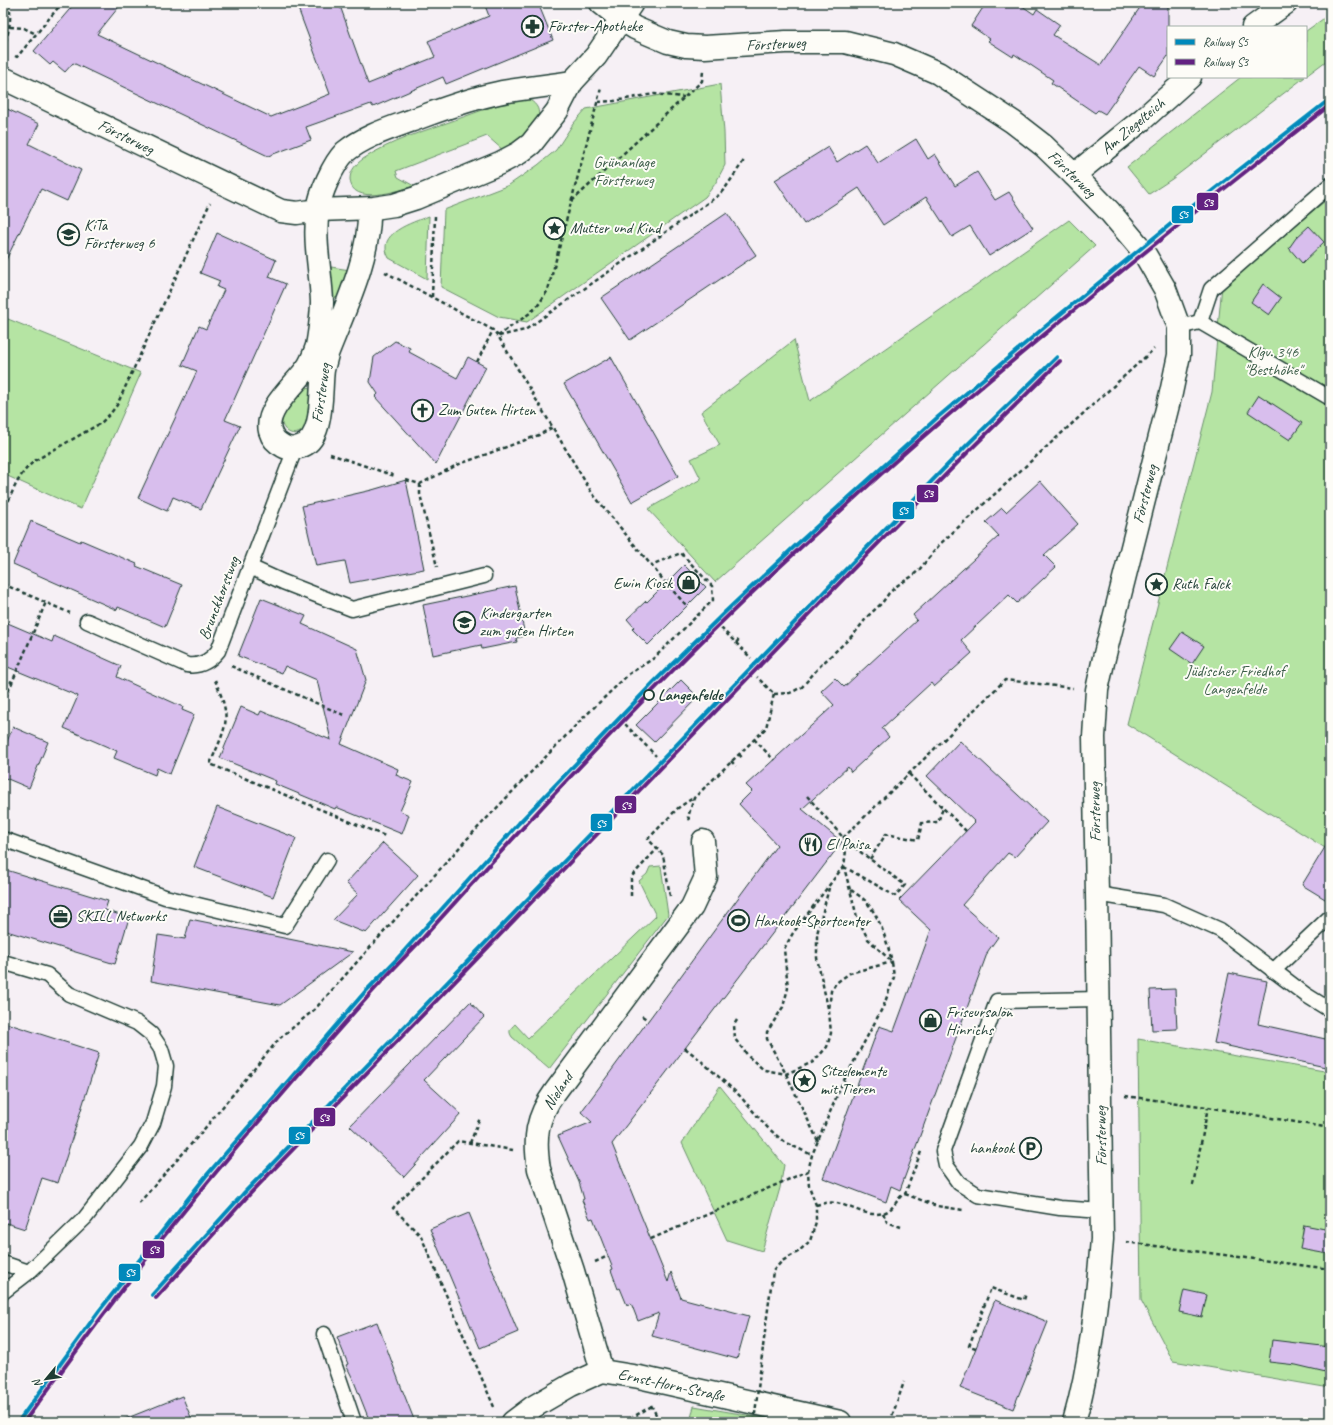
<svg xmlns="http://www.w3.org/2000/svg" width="1333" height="1425" font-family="Caveat,sans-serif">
<rect width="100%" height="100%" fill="#f6f0f5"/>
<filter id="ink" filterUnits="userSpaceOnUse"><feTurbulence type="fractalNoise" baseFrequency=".025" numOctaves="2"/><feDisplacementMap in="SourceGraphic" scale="8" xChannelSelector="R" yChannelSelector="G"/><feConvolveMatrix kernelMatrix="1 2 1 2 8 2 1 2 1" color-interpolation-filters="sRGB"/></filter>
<g filter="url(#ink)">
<g fill="#b5e4a3" stroke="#6a906c">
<path d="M 1330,14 L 1330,58 L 1306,76 L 1306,31 Z"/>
<path d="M 1241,77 L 1305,77 L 1172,179 L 1149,194 L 1127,167 Z"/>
<path d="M 720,84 L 724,132 L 725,165 L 715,184 L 705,197 L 527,322 L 499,317 L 441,287 L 444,210 L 509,185 L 538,165 L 556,150 L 573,124 L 586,109 Z"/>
<path d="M 528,99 C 557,115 519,140 504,151 L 487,136 L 396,171 L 398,177 L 414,186 C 400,190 351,207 350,179 C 350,171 356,164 363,159 C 390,141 424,131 455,120 C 478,112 503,101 528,99 Z"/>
<path d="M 1330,197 L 1330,851 L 1127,724 L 1212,392 L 1222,285 Z"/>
<path d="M 429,216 L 427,279 L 389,258 C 375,233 412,223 429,216 Z"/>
<path d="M 1069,220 L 1095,246 L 715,582 L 648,509 L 701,479 L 691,459 L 720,445 L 701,412 L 794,340 L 810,401 Z"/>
<path d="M 331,267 L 350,270 L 339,297 L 337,298 L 332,297 L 331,294 Z"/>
<path d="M 3,317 L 141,373 L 81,509 L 3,474 Z"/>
<path d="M 304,387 L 308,387 C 310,389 312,392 312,396 C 312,403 307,426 302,431 C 297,434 292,435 287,431 C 284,429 281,424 282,420 C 284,412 298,393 304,387 Z"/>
<path d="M 661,866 L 668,915 L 549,1069 L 512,1037 C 508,1031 510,1029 515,1024 L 528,1038 L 656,916 L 639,881 L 647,874 L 650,867 Z"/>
<path d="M 1138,1039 L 1330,1072 L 1330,1388 L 1173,1361 L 1141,1300 Z"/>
<path d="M 720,1086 L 784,1165 L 780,1188 L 762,1251 L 727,1240 L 682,1143 Z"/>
<path d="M 694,1406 L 776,1420 L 775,1422 L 690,1422 Z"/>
</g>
<g fill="#d8beed" stroke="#1f3d34">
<path d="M 75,3 L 122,3 L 97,34 L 271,117 L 330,94 L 296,3 L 339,3 L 368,84 L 435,57 L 428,41 L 489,16 L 484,3 L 538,3 L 553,40 L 446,84 L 443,77 L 373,107 L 371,104 L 306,127 L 311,140 L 268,156 L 73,63 L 65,72 L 53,62 L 50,65 L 34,51 Z"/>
<path d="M 986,3 L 1018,3 L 1034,14 L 1037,9 L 1060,25 L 1053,35 L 1101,65 L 1143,3 L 1168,3 L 1168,56 L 1154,76 L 1139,66 L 1105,114 L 1098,110 L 1095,113 L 1051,83 L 1053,80 L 1014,54 L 1013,57 L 988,41 L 990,39 L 971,26 Z"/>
<path d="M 3,107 L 39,124 L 29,144 L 81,170 L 67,201 L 41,189 L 3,266 Z"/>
<path d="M 916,139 L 928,159 L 935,154 L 955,186 L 977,172 L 995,200 L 1009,192 L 1033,228 L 989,256 L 970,226 L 952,237 L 926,197 L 883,225 L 859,188 L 804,224 L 775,180 L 828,147 L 837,162 L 865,144 L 878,163 Z"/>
<path d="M 727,213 L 756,255 L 630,340 L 601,298 Z"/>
<path d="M 1309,226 L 1324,242 L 1302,263 L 1289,248 L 1296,238 Z"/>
<path d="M 217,233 L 276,260 L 269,277 L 286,284 L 225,420 L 240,426 L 201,509 L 173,497 L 167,511 L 138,498 L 197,371 L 182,365 L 199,326 L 206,329 L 224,290 L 217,287 L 220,281 L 200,273 Z"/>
<path d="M 1263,284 L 1281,298 L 1269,315 L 1251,302 Z"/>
<path d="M 395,341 L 410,348 L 409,352 L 457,378 L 468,357 L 486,367 L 436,464 L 375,397 L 378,394 L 370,382 L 374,357 Z"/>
<path d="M 611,357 L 678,476 L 632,502 L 564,384 Z"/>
<path d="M 1259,395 L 1302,423 L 1290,440 L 1248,412 Z"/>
<path d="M 406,480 L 424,569 L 350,583 L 345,561 L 316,566 L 302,506 L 372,490 Z"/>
<path d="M 1040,481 L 1078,524 L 1044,555 L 1056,567 L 1017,603 L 1009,595 L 961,640 L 972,653 L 934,687 L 931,683 L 882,728 L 889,737 L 851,772 L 848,767 L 802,809 L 842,842 L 612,1144 L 668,1282 L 671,1272 L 681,1298 L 749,1316 L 737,1359 L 652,1336 L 659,1313 L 638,1321 L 631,1303 L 627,1305 L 620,1288 L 618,1289 L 611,1270 L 613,1269 L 593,1218 L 590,1219 L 582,1200 L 584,1199 L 579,1182 L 558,1136 L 592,1122 L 581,1112 L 777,845 L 739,804 L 752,791 L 746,785 L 834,705 L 821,691 L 835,678 L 844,687 L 917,620 L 913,615 L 999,536 L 986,522 L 1002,508 L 1006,512 Z"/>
<path d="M 31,521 L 80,542 L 81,540 L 137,564 L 136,566 L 182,585 L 165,627 L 118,607 L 117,610 L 13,564 Z"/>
<path d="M 684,565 L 706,587 L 648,645 L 632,629 L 634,627 L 627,619 L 646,601 L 647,602 Z"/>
<path d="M 515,586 L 525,636 L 516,638 L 517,642 L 482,649 L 481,645 L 433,655 L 423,605 Z"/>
<path d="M 261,598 L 306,616 L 302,624 L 357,649 L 366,680 L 341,744 L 398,769 L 396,775 L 413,782 L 400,811 L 409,815 L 402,834 L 336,807 L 335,809 L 275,784 L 276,781 L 220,758 L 241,707 L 259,715 L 261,711 L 331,740 L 317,680 L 285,666 L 282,673 L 238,656 Z"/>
<path d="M 3,621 L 52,642 L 54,636 L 121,666 L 117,677 L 183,707 L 182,710 L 194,715 L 170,774 L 157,768 L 155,775 L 114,758 L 117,751 L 64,728 L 78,696 L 3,665 Z"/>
<path d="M 1182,632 L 1204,646 L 1192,664 L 1170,649 Z"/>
<path d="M 681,680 L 698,697 L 654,742 L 636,725 Z"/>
<path d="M 13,727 L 48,742 L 29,788 L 3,777 L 3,751 Z"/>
<path d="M 960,741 L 1047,822 L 1015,857 L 1008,853 L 962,905 L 998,937 L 988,951 L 900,1190 L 891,1186 L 886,1202 L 823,1178 L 879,1026 L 894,1031 L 931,930 L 899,900 L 975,822 L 927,776 Z"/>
<path d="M 217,807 L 296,838 L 273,897 L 194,867 Z"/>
<path d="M 1330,839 L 1330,902 L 1302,885 Z"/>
<path d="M 383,843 L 418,875 L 366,933 L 333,920 L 358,894 L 346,883 Z"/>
<path d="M 3,869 L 108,901 L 105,910 L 129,918 L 115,964 L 3,930 Z"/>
<path d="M 190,919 L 239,929 L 353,952 L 280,1005 L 151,981 L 158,935 L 185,939 Z"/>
<path d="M 1229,973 L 1267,981 L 1258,1024 L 1330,1040 L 1330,1068 L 1214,1043 Z"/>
<path d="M 1175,989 L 1177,1029 L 1152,1030 L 1150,990 Z"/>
<path d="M 470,1002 L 484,1017 L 424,1080 L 461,1114 L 404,1177 L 350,1126 Z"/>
<path d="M 3,1022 L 99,1053 L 58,1183 L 42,1178 L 25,1229 L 3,1222 Z"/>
<path d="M 469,1213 L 518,1332 L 480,1348 L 430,1229 Z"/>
<path d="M 1304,1225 L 1330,1230 L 1330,1242 L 1328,1254 L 1300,1249 Z"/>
<path d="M 1184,1290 L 1207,1295 L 1202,1317 L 1179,1312 Z"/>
<path d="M 995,1300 L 1048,1322 L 1013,1409 L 960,1388 Z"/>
<path d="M 377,1322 L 400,1384 L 415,1422 L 370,1422 L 353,1379 L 346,1365 L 348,1364 L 337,1337 Z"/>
<path d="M 1272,1340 L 1330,1347 L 1330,1373 L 1296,1365 L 1269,1362 Z"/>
<path d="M 182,1396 L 193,1422 L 120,1422 L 120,1421 Z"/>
</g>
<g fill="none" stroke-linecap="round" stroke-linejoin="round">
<defs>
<g id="service">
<path d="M 1200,322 L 1211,289 L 1330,185"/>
<path d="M 1179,327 L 1200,322 L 1330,398"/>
<path d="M 250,567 L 283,582 L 352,609 L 484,576"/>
<path d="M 87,621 L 187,665 C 200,667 210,661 218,651 L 295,449"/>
<path d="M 3,839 L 165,897 L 285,926 L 327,860"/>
<path d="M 1097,894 L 1164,905 L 1220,930 L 1306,995 L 1330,1010"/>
<path d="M 3,962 L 47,975 L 69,994 L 137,1023 L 151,1034 L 161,1049 L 166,1066 L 164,1086 L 153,1123 L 141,1146 L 85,1218 L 29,1272 L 3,1292"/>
<path d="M 1273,971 L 1329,918 L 1330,918"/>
<path d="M 1099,999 L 997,1001 L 943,1151 L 946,1165 L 959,1183 L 978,1195 L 1060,1208 L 1102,1211"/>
<path d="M 3,1263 L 29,1272"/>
<path d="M 324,1334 L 354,1422"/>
</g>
<g id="minor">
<path d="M 601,3 L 621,19 L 635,28 L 668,42 L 686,46 L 705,47 L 786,42 L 845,42 L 894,54 L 938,73 L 1013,122 L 1044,146 L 1074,175 L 1110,212 L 1143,251 L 1165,289 L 1179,327 L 1179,355 L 1171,393 L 1104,658 L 1097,690 L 1094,737 L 1097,894 L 1102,1239 C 1097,1300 1091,1363 1074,1422"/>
<path d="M 1253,27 L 1286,3"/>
<path d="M 3,78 L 281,211 L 297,213 L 318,210 L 374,208 L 394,205 L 416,198 L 500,163 L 519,153 L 531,144 L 557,111 L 572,82 L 596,56 L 632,3"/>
<path d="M 1074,175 L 1143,119 L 1190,77"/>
<path d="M 369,209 C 371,256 344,310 327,354 C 326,359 324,365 323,370 C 320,391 325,441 299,447 C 294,449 288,449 283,446 C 277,443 272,438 270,431 C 264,408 299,382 309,365 C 312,360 315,352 317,346 C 319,336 322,313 322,302 C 321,272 313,241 318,210 C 320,194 333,164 345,152 C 363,137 388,129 410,121 C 438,111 468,99 498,93 C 522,88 547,86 572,82"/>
<path d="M 602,1371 L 573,1271 L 539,1169 C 534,1138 536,1118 555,1092 L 692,907 L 706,877 L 703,841"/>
<path d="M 513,1422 L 533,1407 L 571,1385 L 602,1371 L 639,1377 L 840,1422"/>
</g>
</defs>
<use href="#service" stroke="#1f3d34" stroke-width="17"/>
<use href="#minor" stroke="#1f3d34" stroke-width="25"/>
<g stroke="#1f3d34" stroke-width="2.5" stroke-dasharray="4 3" stroke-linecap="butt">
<path d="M 10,27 L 24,28 L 36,34"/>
<path d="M 3,48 C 9,33 12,19 9,3"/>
<path d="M 3,50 L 9,53"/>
<path d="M 15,56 L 17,57 L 62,3"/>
<path d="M 598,102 L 614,101 L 654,94 L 684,97"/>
<path d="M 572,201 L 702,81 L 703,71"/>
<path d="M 385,272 L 493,330 L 498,336 L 592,493 L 664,581 L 687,606"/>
<path d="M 432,297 L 435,216"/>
<path d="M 498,336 L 530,313 L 539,304 L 548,290 L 601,88"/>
<path d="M 499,336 L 525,330 L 719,195 L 726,187 L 745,159"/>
<path d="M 477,362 L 493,330"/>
<path d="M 330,454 L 395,476"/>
<path d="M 406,480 L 420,484 L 457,465 L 539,435 L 553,427"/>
<path d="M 420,484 L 420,494 L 437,567"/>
<path d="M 3,514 C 12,494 17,474 36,460 L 101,423 L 110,414 L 117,405 L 210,203"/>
<path d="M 3,584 L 70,613"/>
<path d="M 721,628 L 751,658"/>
<path d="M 736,643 L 740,638"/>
<path d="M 231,666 L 346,716"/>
<path d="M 3,679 L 12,682"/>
<path d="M 215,680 C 221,695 229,712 224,729 C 221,740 215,752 210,764 L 385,836"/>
<path d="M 774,694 L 790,693 L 802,687 L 820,666 L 854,634 L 868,616 L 882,603 L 889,593 L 898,585 L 911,577 L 919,570 L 940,544 L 1154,349"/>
<path d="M 3,704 L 46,602"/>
<path d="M 625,724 L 656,756"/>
<path d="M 754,739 L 774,760"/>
<path d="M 739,754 L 743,759"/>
<path d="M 731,761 L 736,766"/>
<path d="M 909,774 L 966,831"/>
<path d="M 807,796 L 847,842 L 905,885 L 895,896 L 866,879 L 844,867"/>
<path d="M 690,820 L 688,817 L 694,798 L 766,728 L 774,694 L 757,677"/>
<path d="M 843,838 L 1005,680 L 1073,688"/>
<path d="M 870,859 L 886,834 L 918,840 L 922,823 L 938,822 L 943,808"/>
<path d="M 631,896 L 631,877 L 657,849"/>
<path d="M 670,896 L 663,855 L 648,839 L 678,808 L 693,798"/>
<path d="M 828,1008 L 817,958 L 817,934 L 829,888"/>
<path d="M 642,1016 L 648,1020"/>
<path d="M 737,1020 L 734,1025 L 735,1039 L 749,1057 L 764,1070 L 786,1074 L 813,1062 L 827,1047 L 831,1033 L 829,1011 L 831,991 L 836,983 L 850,973 L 892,962 C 887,942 881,920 868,904 C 864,898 856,894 851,890"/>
<path d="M 685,1048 L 699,1059 L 739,1095 L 767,1127 L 784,1142 L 812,1155"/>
<path d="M 1125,1096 L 1208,1107 L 1330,1128"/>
<path d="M 818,1141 L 786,1074 L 772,1048 L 767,1039 L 767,1032 L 783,1007 L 788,988 L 784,949 L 793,933 L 843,867"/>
<path d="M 470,1143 L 480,1118"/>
<path d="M 1193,1185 L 1208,1107"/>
<path d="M 905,1194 L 937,1206 L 963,1210"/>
<path d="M 139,1203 L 200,1134 L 279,1039 L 315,1009 L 467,839 L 583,718 L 629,674 L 654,658 L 713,600 L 712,586 L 681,553 L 651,565"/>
<path d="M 816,1205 C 823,1203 830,1202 837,1203 C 853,1207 872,1220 888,1211 C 894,1207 897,1200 902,1195 L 905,1194 L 922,1149"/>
<path d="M 883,1213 L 887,1222 L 901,1227"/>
<path d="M 651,1239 L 808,1171"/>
<path d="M 1126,1242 L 1330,1269"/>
<path d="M 595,1262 L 608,1256"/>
<path d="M 763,1347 L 773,1271 L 782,1261 L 798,1252 L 810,1241 L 816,1222 L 816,1205 L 809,1186 L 808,1171 L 812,1155 L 841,1086 L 884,1005 L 894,977 L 892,962 L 868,939 L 857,917 L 844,867 L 847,842"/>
<path d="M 976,1348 L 969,1346 L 991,1288 L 1024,1300 L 1026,1293"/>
<path d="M 651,1405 L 660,1422"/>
<path d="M 494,1407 L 421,1236 L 393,1208 L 458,1141 L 513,1150"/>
<path d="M 624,1422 L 652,1406"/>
<path d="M 890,1422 L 904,1382"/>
</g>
<use href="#service" stroke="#fdfcf7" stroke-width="14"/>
<use href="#minor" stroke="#fdfcf7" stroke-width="22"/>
<path stroke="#1f3d34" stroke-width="2.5" stroke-dasharray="4 3" stroke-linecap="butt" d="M 754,1422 L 763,1347"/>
<defs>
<g id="rail-1">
<path d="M 152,1295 L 243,1194 L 848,567 L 967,445 L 1057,357"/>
<path d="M 18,1422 L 99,1311 L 206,1176 L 364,993 L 396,960 L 519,823 L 654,682 L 723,614 L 794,547 L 938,417 L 1046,326 L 1194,205 L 1330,99"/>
</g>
<g id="rail-2">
<path d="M 156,1298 L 247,1197 L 852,570 L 971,449 L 1060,361"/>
<path d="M 24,1422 C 85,1339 146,1256 212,1177 C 262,1117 313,1058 365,1000 C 383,979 403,959 422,939 C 543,804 666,671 799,549 C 847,505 895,460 945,418 C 1071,310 1200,207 1330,105"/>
</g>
</defs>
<use href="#rail-1" stroke="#fdfcf7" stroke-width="7"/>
<use href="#rail-2" stroke="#fdfcf7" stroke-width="7"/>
<use href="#rail-1" stroke="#0089bb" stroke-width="4"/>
<use href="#rail-2" stroke="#622181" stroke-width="4"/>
</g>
</g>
<defs>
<symbol id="pharmacy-ring" viewBox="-11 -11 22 22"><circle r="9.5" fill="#fdfcf7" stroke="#1f3d34" stroke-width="1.5"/><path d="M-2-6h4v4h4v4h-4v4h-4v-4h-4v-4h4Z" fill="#1f3d34"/></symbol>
<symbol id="sight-ring" viewBox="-11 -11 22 22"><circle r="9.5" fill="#fdfcf7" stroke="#1f3d34" stroke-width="1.5"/><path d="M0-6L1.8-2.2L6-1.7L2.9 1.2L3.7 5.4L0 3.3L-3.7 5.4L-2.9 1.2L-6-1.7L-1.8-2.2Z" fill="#1f3d34"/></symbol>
<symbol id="school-ring" viewBox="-11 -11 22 22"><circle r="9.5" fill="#fdfcf7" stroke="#1f3d34" stroke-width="1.5"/><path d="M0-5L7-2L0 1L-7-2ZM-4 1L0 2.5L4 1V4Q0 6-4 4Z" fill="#1f3d34"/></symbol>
<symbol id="church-ring" viewBox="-11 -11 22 22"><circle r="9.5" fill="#fdfcf7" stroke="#1f3d34" stroke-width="1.5"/><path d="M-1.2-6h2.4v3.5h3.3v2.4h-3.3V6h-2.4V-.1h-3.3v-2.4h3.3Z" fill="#1f3d34"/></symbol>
<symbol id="shop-ring" viewBox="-11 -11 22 22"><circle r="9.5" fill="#fdfcf7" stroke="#1f3d34" stroke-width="1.5"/><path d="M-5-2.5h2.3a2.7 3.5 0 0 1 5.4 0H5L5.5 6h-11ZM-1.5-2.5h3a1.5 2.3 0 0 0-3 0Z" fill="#1f3d34"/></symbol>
<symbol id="restaurant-ring" viewBox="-11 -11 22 22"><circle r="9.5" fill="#fdfcf7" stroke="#1f3d34" stroke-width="1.5"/><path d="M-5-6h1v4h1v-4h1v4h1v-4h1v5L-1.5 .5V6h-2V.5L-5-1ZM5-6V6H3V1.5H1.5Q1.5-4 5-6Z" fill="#1f3d34"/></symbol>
<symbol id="office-ring" viewBox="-11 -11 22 22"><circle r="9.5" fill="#fdfcf7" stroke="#1f3d34" stroke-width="1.5"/><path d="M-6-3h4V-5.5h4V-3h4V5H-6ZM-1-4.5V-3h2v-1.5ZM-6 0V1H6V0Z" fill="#1f3d34"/></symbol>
<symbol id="stadium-ring" viewBox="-11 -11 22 22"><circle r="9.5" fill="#fdfcf7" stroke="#1f3d34" stroke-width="1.5"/><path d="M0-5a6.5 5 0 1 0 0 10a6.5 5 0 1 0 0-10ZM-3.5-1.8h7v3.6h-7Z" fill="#1f3d34"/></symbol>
<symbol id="parking-ring" viewBox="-11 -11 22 22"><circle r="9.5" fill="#fdfcf7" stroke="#1f3d34" stroke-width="1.5"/><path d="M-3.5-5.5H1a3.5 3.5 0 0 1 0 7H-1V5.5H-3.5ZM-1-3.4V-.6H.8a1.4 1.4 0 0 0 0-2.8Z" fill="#1f3d34"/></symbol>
</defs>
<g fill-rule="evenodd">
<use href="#pharmacy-ring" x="520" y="14" width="25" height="25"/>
<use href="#sight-ring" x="542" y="216" width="25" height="25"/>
<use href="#school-ring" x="56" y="222" width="25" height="25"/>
<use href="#church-ring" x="410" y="398" width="25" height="25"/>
<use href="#shop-ring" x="676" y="570" width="25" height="25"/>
<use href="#sight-ring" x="1144" y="572" width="25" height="25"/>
<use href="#school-ring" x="452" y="610" width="25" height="25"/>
<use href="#restaurant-ring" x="798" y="832" width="25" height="25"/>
<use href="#office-ring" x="48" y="904" width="25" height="25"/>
<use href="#stadium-ring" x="726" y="908" width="25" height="25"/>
<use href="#shop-ring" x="918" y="1008" width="25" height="25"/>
<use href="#sight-ring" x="792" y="1068" width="25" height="25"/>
<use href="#parking-ring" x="1018" y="1136" width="25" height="25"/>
</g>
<circle fill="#fdfcf7" stroke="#1f3d34" stroke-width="2" cx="649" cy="695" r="5"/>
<g text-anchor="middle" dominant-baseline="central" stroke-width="4" stroke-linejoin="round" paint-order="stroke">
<g font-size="16" fill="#1f3d34" stroke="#fdfcf7" text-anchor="start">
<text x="548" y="26">Förster-Apotheke</text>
<text x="84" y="225">KiTa<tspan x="84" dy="18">Försterweg 6</tspan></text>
<text x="570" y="228">Mutter und Kind</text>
<text x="438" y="410">Zum Guten Hirten</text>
<text x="672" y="583" text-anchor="end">Ewin Kiosk</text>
<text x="1172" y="584">Ruth Falck</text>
<text x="480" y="613">Kindergarten<tspan x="480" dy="18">zum guten Hirten</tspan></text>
<text x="826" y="844">El Paisa</text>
<text x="76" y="916">SKILL Networks</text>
<text x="754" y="921">Hankook-Sportcenter</text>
<text x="946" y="1012">Friseursalon<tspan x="946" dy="18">Hinrichs</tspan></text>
<text x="820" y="1071">Sitzelemente<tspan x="820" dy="18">mit Tieren</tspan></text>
<text x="1014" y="1148" text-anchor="end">hankook</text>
</g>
<g font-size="16" fill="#1f3d34" stroke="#fdfcf7">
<text transform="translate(776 44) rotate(-3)">Försterweg</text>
<text transform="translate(1133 126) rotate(-40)">Am Ziegelteich</text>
<text transform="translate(126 137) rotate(26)">Försterweg</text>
<text transform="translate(1072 174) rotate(44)">Försterweg</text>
<text transform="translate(321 393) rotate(-82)">Försterweg</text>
<text transform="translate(1145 494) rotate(-76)">Försterweg</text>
<text transform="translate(219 598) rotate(-69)">Brunckhorstweg</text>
<text transform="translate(1095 812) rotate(-91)">Försterweg</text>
<text transform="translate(558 1091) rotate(-56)">Nieland</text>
<text transform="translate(1101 1136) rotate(-91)">Försterweg</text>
<text transform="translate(671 1385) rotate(12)">Ernst-Horn-Straße</text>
</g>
<g font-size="16" fill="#3d5e4a" stroke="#fdfcf7">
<text x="624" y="162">Grünanlage<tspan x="624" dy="18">Försterweg</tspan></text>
<text x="1273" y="352">Klgv. 346<tspan x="1273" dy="18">"Besthöhe"</tspan></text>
<text x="1235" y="671">Jüdischer Friedhof<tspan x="1235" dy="18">Langenfelde</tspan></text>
</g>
<g font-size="16" font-weight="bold" fill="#1f3d34" stroke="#fdfcf7" text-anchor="start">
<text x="658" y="695">Langenfelde</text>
</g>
</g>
<g stroke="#fdfcf7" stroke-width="1.5">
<rect x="1196" y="192" width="23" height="19" rx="4" fill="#622181"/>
<rect x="1171" y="205" width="23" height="19" rx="4" fill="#0089bb"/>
<rect x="916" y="484" width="23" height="19" rx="4" fill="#622181"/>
<rect x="892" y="501" width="23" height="19" rx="4" fill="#0089bb"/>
<rect x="614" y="795" width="23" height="19" rx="4" fill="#622181"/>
<rect x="590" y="813" width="23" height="19" rx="4" fill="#0089bb"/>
<rect x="313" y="1107" width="23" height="20" rx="4" fill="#622181"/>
<rect x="288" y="1126" width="23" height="19" rx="4" fill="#0089bb"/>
<rect x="142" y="1240" width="23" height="19" rx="4" fill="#622181"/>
<rect x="118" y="1263" width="23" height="19" rx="4" fill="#0089bb"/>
</g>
<g font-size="11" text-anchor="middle" font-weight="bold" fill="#fff">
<text x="1208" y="206">S3</text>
<text x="1183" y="218">S5</text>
<text x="928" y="497">S3</text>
<text x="903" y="514">S5</text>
<text x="626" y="809">S3</text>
<text x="601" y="827">S5</text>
<text x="324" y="1121">S3</text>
<text x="299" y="1139">S5</text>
<text x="154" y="1253">S3</text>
<text x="130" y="1276">S5</text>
</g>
<rect width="1333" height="1425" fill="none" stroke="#fdfcf7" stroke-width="16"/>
<rect x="8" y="8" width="1317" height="1409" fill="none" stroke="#1f3d34" stroke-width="1.5" filter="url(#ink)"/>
<rect x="1167" y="26" width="140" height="52" fill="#fdfcf7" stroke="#a4b0a9"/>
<rect x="1175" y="39" width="20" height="6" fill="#0089bb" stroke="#a4b0a9"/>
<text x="1203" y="46" font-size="12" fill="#1f3d34">Railway S5</text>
<rect x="1175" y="59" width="20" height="6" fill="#622181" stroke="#a4b0a9"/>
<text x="1203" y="66" font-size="12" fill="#1f3d34">Railway S3</text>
<g transform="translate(46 1379) rotate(241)" stroke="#fdfcf7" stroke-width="3" paint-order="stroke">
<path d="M0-3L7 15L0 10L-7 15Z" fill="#1f3d34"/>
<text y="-6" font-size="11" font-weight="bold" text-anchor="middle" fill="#1f3d34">N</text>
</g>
</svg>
